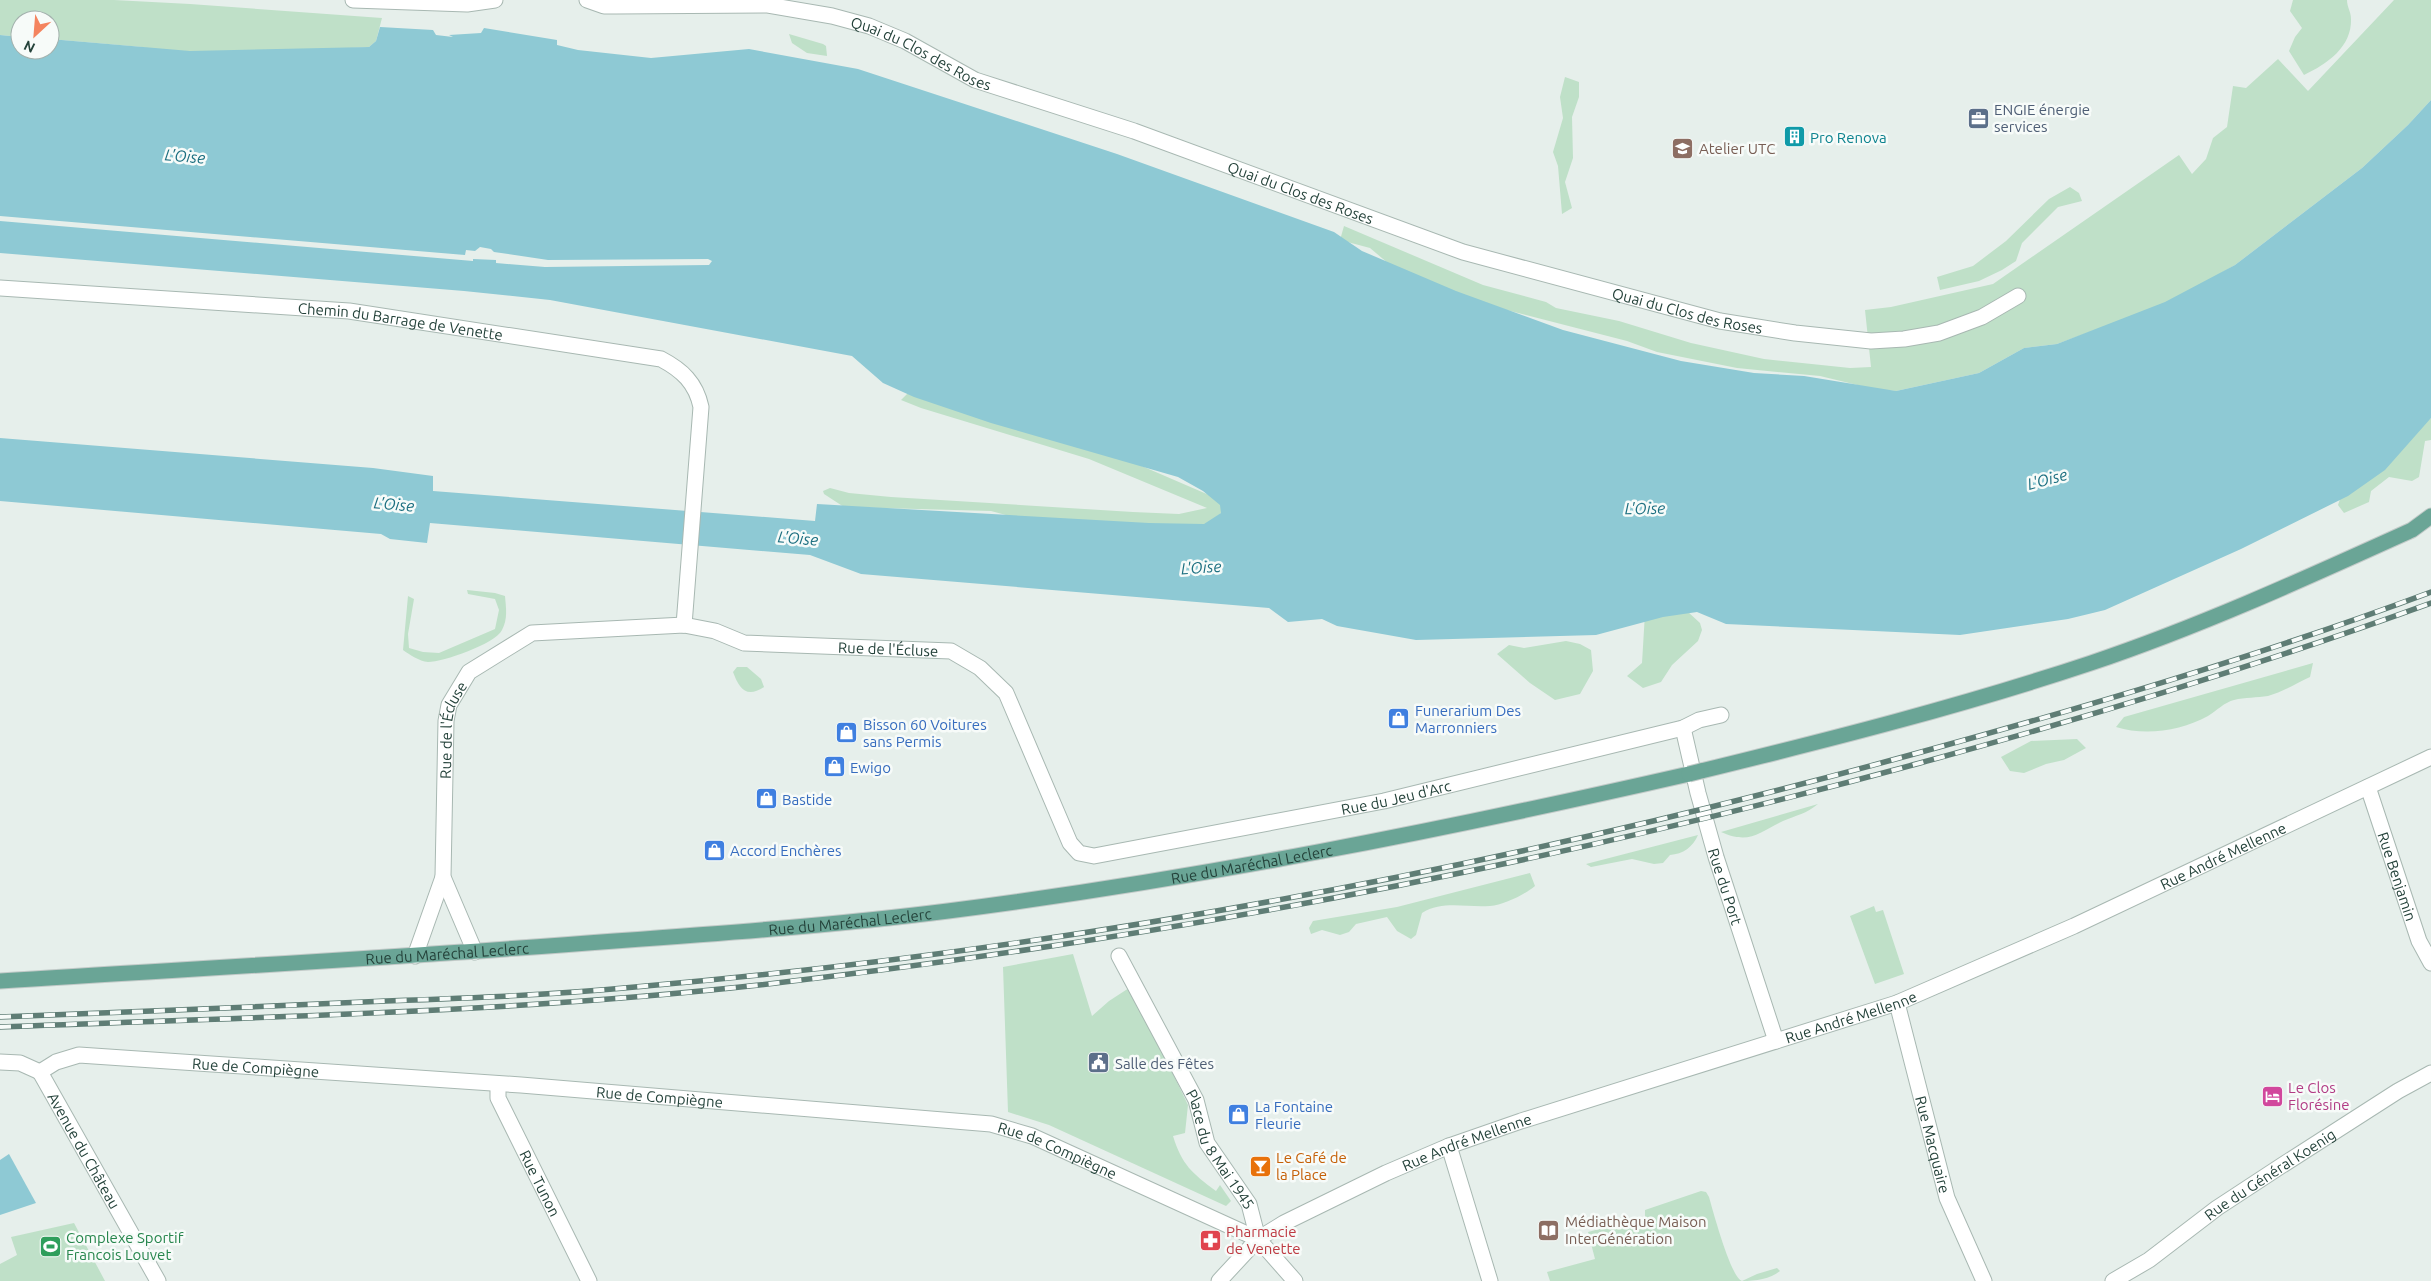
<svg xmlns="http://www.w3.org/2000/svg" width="2431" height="1281" font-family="Ubuntu,sans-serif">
<rect width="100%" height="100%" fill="#e6efeb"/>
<g fill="#bfe0c8">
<path d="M 0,0 L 114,0 L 190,4 L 382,18 L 376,41 L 369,47 L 334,49 L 339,51 L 162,52 L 142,47 L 50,39 L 50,20 L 20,20 L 20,37 L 0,35 Z"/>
<path d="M 2293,0 L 2347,0 C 2347,7 2351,12 2351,19 C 2352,47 2327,64 2304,75 L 2289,51 L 2295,37 L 2302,28 L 2290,11 Z"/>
<path d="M 2394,0 L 2431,0 L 2431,100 L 2408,125 L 2362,168 L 2235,265 L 2171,302 L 2057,344 L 2024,348 L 1979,373 L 1896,391 L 1874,389 L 1820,376 L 1737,368 L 1657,352 L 1627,341 L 1487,305 L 1389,264 L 1370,248 L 1340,240 L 1344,226 L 1483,285 L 1546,302 L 1556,308 L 1619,321 L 1691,343 L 1764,359 L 1850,368 L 1871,367 L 1865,310 L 1891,307 L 1993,284 L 2179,155 L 2192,174 L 2206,159 L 2213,138 L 2227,127 L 2233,86 L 2246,88 L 2278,59 L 2308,91 Z"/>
<path d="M 789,34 L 823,44 L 826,46 L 827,56 L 807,53 L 792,43 Z"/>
<path d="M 1565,77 L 1579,82 L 1579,97 L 1572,117 L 1573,158 L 1565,182 L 1572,208 L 1562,214 L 1558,166 L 1553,152 L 1563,118 L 1560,97 Z"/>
<path d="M 2070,187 L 2079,193 L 2082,201 L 2058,207 L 2022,243 L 2016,261 L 2002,270 L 1979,281 L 1940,290 L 1937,277 L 1973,266 L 2006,241 L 2049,199 Z"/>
<path d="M 910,391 L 1107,451 L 1209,495 L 1220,501 L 1225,510 L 1202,528 L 1021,519 L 991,511 L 844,507 L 824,494 L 823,491 L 830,488 L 849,493 L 891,497 L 1133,512 L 1179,514 L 1207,508 L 1089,459 L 921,408 L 901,400 Z"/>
<path d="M 2431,418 L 2431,440 L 2425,441 L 2419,477 L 2412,481 L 2389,477 L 2371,491 L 2369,502 L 2344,513 L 2338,505 L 2342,493 Z"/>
<path d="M 467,590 L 495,593 L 505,596 C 506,608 508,619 502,630 C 495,644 443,662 428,662 C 419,661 410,655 403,650 L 408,596 L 414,599 L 408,634 L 409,648 L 423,652 L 439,653 L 495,629 L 499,610 L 495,599 L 468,594 Z"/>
<path d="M 1688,612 L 1700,623 L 1702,630 L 1698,641 L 1672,665 L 1661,682 L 1643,688 L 1627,676 L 1642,663 L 1645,613 Z"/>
<path d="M 1566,641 L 1580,644 L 1591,650 L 1593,671 L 1580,694 L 1555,700 L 1530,683 L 1497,654 L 1509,645 L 1524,648 Z"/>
<path d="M 2313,663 L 2310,677 C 2297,683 2283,692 2268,696 C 2257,698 2245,697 2234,700 C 2225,702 2216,711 2208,716 C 2181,731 2145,736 2116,727 L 2124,717 Z"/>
<path d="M 737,667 L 747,667 L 761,679 L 764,687 C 746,699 739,688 733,672 Z"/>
<path d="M 2077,739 L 2086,748 L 2064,760 L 2046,764 L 2024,773 L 2010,771 L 2001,757 L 2031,741 Z"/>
<path d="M 1818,804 C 1806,814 1797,815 1783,821 C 1759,832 1750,845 1721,832 Z"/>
<path d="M 1698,835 C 1693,847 1683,854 1670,855 L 1663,863 L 1654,864 L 1632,859 L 1591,867 L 1586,864 Z"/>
<path d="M 1530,873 L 1535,886 C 1524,895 1504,905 1490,906 C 1467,908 1443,900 1422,913 L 1416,935 L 1411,939 L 1397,931 L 1387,917 L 1356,924 L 1349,932 L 1340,935 L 1322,930 L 1311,934 L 1309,928 L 1313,921 L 1397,907 Z"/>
<path d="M 1874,906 L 1876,912 L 1883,910 L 1904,974 L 1875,984 L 1850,916 Z"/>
<path d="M 1073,954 L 1092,1016 L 1109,1001 L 1129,988 L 1127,978 L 1188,1105 L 1185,1133 L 1173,1136 C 1182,1165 1192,1173 1216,1191 L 1220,1185 L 1231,1201 L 1226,1206 L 1049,1125 L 1008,1112 L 1003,967 Z"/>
<path d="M 1701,1191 L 1706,1192 L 1709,1197 C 1713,1211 1731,1278 1742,1281 L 1550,1281 L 1547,1272 L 1595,1259 L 1588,1232 L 1645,1217 L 1645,1210 Z"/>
<path d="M 74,1223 L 105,1281 L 0,1281 L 0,1264 L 17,1255 L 11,1237 Z"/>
<path d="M 1777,1268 L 1780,1271 C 1770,1279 1756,1281 1742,1281 L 1757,1274 Z"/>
</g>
<g fill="#8ec9d4">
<path d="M 380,27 L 433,30 L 436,35 L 453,37 L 449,35 L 481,33 L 484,28 L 557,40 L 557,45 L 578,50 L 651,58 L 749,49 L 858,69 L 1117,154 L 1334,232 L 1362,251 L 1456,291 L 1563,330 L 1681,361 L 1754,373 L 1804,376 L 1896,391 L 1979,373 L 2024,348 L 2057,344 L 2165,302 L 2235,265 L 2362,168 L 2408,125 L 2431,100 L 2431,418 L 2385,470 L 2348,496 L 2241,549 L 2105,610 L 2068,619 L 1960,635 L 1726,624 L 1697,612 L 1663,617 L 1596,635 L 1416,640 L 1337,626 L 1322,619 L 1288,622 L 1269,608 L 861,574 L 810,555 L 430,523 L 427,543 L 390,539 L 381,534 L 0,501 L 0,438 L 373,468 L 433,476 L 433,491 L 815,521 L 817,504 L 1149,523 L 1204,524 L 1221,513 L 1220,505 L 1203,491 L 1178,477 L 991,423 L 914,397 L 883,383 L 852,356 L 550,300 L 464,291 L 0,253 L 0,221 L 473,261 L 473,259 L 496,260 L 496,263 L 545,267 L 709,265 L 712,261 L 708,259 L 548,260 L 494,252 L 491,249 L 480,247 L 475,251 L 466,250 L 465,255 L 0,216 L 0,35 L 20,37 L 20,50 L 50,50 L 50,39 L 190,51 L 369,47 L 376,41 Z"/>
<path d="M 9,1154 L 36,1203 L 0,1215 L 0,1160 Z"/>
</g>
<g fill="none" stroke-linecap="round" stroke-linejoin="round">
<defs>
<g id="minor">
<path d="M 353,0 L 467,4 L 495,0"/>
<path id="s1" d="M 587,0 L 604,6 L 616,6 L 768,5 L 832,16 L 869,26 L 905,41 L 975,80 L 1134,131 L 1463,252 L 1720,321 L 1795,333 L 1871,341 L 1904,339 L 1939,333 L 1982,317 L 2018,296"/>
<path id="s2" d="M 0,288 L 349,311 L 661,359 C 682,370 696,383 701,407 L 684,625"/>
<path id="s3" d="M 1683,728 L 1698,793 L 1716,857 L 1776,1041"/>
<path id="s4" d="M 2368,787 L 2419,941 L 2431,963"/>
<path id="s5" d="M 475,952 L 443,877 L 446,721 L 449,705 L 469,672 L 532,633 L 684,625 L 715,631 L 744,643 L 951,651 L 980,668 L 1006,693 L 1070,843 L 1079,853 L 1094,856 L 1384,801 L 1683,728 L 1699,720 L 1721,715"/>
<path d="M 415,956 L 443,877"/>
<path id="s6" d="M 1119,956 L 1196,1100 L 1207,1143 L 1249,1204 L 1258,1239"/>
<path id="s7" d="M 1897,1003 L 1947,1198 L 1984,1281"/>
<path d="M 0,1062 L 20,1063 L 40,1072"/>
<path id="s8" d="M 40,1072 L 56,1062 L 79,1055 L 521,1085 L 991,1124 L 1032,1136 L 1258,1239 L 1295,1281"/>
<path id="s9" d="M 40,1072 L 158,1281"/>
<path id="s10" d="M 498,1084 L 498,1098 L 589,1281"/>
<path d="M 1449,1146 L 1490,1281"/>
<path id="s11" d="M 1219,1281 L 1258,1239 L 1284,1223 L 1386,1173 L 1449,1146 L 1521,1121 L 1897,1003 L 2074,926 L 2431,757"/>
<path id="s12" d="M 2113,1281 L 2149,1260 L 2217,1208 L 2281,1166 L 2398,1091 L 2431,1073"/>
</g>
<g id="major">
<path d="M 1701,771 C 1832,739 1962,706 2091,663 C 2201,626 2306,578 2412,530 L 2431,516"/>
<path id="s13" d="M 0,981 C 205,968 410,957 615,941 C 726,933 837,925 948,911 C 1198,879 1443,830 1689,774"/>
</g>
</defs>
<use href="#minor" stroke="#a8b8b2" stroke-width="17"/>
<use href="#major" stroke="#c2cac8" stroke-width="17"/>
<use href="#minor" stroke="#fff" stroke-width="15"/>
<use href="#major" stroke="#6aa596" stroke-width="15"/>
<defs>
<g id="rail">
<path d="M 0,1017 C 129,1012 257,1007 386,1001 C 469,998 552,995 635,987 C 1073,949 1508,867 1932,749 C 2100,703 2268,653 2431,592"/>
<path d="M 0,1027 C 253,1017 507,1013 759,985 C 1151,940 1539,867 1920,763 C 2092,716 2263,664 2431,603"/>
</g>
</defs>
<use href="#rail" stroke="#5f7d75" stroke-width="5.5"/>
<use href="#rail" stroke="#f7fbf9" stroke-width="4" stroke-dasharray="11" stroke-linecap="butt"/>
<defs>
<path id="major-bridge" d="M 1689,774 L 1701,771"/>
</defs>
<use href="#major-bridge" stroke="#c2cac8" stroke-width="17" stroke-linecap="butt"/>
<use href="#major-bridge" stroke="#6aa596" stroke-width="15"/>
</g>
<defs>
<symbol id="office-square" viewBox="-11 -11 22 22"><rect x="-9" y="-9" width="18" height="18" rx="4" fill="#5c6f8a" stroke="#f7fbf9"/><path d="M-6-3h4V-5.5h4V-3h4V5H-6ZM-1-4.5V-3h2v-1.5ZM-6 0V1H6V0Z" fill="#fff"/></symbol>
<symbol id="building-square" viewBox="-11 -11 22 22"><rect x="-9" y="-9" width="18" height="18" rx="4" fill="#0f9aa8" stroke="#f7fbf9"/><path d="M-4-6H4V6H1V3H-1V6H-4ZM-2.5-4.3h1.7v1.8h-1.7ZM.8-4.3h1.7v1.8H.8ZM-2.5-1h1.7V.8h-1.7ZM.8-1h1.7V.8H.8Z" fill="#fff"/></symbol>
<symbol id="university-square" viewBox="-11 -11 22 22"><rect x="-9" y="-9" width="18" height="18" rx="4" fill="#8d6e63" stroke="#f7fbf9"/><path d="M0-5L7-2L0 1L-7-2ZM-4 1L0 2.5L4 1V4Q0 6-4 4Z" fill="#fff"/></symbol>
<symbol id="shop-square" viewBox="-11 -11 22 22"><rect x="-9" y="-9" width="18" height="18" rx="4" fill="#3f7fe0" stroke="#f7fbf9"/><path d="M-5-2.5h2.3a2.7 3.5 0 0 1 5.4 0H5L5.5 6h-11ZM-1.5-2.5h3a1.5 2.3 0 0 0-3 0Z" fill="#fff"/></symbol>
<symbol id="civic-square" viewBox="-11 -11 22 22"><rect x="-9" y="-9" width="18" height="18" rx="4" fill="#5c6f8a" stroke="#f7fbf9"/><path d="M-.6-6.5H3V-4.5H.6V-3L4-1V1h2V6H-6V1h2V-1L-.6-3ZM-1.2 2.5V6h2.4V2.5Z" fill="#fff"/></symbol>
<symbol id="hotel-square" viewBox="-11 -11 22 22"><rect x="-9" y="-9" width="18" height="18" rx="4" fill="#d1479c" stroke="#f7fbf9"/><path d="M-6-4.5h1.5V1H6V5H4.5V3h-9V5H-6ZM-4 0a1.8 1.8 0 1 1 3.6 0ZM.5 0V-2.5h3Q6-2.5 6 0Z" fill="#fff"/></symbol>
<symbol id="bar-square" viewBox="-11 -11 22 22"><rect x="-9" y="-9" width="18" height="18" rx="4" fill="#e8710a" stroke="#f7fbf9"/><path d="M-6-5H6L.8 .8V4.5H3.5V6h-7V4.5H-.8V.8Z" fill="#fff"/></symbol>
<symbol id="library-square" viewBox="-11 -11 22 22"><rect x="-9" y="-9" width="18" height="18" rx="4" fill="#8d6e63" stroke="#f7fbf9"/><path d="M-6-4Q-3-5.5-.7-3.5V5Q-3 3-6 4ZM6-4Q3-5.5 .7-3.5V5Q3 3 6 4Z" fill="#fff"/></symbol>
<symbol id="pharmacy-square" viewBox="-11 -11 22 22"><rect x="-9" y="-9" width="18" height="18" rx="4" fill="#e0444e" stroke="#f7fbf9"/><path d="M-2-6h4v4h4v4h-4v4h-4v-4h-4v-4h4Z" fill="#fff"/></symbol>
<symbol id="stadium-square" viewBox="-11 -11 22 22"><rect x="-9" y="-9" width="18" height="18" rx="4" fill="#2e9e5b" stroke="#f7fbf9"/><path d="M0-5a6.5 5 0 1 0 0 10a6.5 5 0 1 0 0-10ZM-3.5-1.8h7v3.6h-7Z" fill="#fff"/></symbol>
</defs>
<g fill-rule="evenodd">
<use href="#office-square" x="1966" y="106" width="25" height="25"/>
<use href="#building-square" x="1782" y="124" width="25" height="25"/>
<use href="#university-square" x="1670" y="136" width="25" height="25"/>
<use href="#shop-square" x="1386" y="706" width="25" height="25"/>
<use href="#shop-square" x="834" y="720" width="25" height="25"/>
<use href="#shop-square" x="822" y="754" width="25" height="25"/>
<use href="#shop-square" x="754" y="786" width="25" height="25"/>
<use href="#shop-square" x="702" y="838" width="25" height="25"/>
<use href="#civic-square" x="1086" y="1050" width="25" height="25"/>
<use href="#hotel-square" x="2260" y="1084" width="25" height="25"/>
<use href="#shop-square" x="1226" y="1102" width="25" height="25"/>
<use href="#bar-square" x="1248" y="1154" width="25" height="25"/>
<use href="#library-square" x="1536" y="1218" width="25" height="25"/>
<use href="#pharmacy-square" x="1198" y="1228" width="25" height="25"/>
<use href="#stadium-square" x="38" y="1234" width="25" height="25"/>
</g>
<g text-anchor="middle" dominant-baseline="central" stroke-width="5" stroke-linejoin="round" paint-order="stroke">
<g font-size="15" fill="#24423a" stroke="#f7fbf9">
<text stroke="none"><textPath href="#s1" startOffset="344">Quai du Clos des Roses</textPath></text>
<text stroke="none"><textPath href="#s1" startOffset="749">Quai du Clos des Roses</textPath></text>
<text stroke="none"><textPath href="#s1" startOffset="1154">Quai du Clos des Roses</textPath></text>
<text stroke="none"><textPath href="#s2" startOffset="402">Chemin du Barrage de Venette</textPath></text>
<text stroke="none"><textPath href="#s5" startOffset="726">Rue de l'Écluse</textPath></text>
<text stroke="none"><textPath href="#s5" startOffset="230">Rue de l'Écluse</textPath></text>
<text stroke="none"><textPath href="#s5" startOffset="1358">Rue du Jeu d'Arc</textPath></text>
<text stroke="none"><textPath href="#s11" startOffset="1098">Rue André Mellenne</textPath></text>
<text stroke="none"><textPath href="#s13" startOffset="1258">Rue du Maréchal Leclerc</textPath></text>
<text stroke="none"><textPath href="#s4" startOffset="94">Rue Benjamin</textPath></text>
<text stroke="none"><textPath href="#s3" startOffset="164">Rue du Port</textPath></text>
<text stroke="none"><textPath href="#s13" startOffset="852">Rue du Maréchal Leclerc</textPath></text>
<text stroke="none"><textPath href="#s13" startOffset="448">Rue du Maréchal Leclerc</textPath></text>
<text stroke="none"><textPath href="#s11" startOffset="692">Rue André Mellenne</textPath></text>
<text stroke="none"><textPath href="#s8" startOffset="220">Rue de Compiègne</textPath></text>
<text stroke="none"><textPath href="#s8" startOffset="625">Rue de Compiègne</textPath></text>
<text stroke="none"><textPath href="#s11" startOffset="288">Rue André Mellenne</textPath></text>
<text stroke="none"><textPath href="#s7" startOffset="146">Rue Macquaire</textPath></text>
<text stroke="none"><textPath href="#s6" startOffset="219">Place du 8 Mai 1945</textPath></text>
<text stroke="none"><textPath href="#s9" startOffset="90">Avenue du Château</textPath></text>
<text stroke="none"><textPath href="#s8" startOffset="1029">Rue de Compiègne</textPath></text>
<text stroke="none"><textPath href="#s12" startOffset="190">Rue du Général Koenig</textPath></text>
<text stroke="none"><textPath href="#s10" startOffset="109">Rue Tunon</textPath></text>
</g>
<g font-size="15" fill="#4e5e75" stroke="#f7fbf9" text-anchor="start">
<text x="1994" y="109">ENGIE énergie<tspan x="1994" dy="17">services</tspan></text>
<text x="1115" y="1063">Salle des Fêtes</text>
</g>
<g font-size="15" fill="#0d838f" stroke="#f7fbf9" text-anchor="start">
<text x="1810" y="137">Pro Renova</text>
</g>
<g font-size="15" fill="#785e54" stroke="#f7fbf9" text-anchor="start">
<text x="1699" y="148">Atelier UTC</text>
<text x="1565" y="1221">Médiathèque Maison<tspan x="1565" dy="17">InterGénération</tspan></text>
</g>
<g font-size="15" fill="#366cbe" stroke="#f7fbf9" text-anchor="start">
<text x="1415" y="710">Funerarium Des<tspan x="1415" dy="17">Marronniers</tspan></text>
<text x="863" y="724">Bisson 60 Voitures<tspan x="863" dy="17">sans Permis</tspan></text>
<text x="850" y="767">Ewigo</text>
<text x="782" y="799">Bastide</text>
<text x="730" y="850">Accord Enchères</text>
<text x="1255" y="1106">La Fontaine<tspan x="1255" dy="17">Fleurie</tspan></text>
</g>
<g font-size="15" fill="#b23c85" stroke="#f7fbf9" text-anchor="start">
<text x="2288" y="1087">Le Clos<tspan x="2288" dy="17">Florésine</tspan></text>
</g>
<g font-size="15" fill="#c56008" stroke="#f7fbf9" text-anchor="start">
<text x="1276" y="1157">Le Café de<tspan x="1276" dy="17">la Place</tspan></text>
</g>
<g font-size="15" fill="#be3a42" stroke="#f7fbf9" text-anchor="start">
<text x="1226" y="1231">Pharmacie<tspan x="1226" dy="17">de Venette</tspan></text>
</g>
<g font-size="15" fill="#27864d" stroke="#f7fbf9" text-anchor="start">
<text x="66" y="1237">Complexe Sportif<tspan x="66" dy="17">Francois Louvet</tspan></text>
</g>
<g font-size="16" font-style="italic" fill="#1c6f80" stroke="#f7fbf9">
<text transform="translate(185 156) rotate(5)">L'Oise</text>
<text transform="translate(2047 479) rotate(-15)">L'Oise</text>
<text transform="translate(394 504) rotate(5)">L'Oise</text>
<text transform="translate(1645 508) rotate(-1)">L'Oise</text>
<text transform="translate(798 538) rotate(5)">L'Oise</text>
<text transform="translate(1201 567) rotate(-4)">L'Oise</text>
</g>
</g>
<g transform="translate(35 35) rotate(206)"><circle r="24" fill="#f7fbf9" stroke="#a3b1ad"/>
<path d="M0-4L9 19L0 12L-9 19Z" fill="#f4845f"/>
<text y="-8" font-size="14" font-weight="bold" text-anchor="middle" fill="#24423a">N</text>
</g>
</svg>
